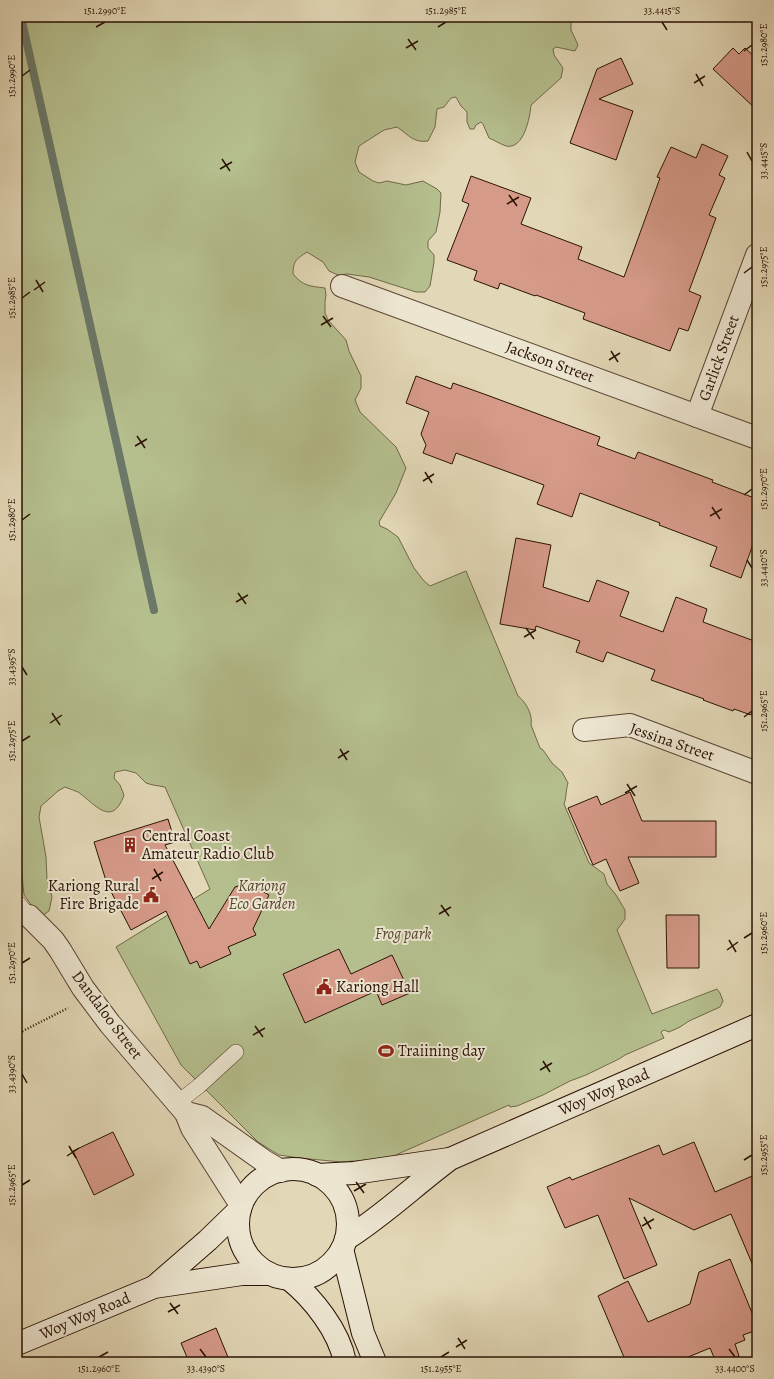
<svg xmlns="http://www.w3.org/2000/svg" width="774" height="1379" font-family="Alegreya,serif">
<rect width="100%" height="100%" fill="#e2d7b6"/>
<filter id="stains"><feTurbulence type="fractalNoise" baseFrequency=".005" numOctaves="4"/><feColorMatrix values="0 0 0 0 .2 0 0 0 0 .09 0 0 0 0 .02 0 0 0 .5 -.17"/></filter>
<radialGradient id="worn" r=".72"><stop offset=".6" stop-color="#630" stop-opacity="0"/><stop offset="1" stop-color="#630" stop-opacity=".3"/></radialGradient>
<path fill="#b5be8d" stroke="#706849" d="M 17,17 L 571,17 L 571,30 L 578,45 L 575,51 L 556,47 L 553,49 L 554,55 L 563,68 L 561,78 L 531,105 C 530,117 524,150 506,146 C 500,144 494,140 489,138 L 483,124 L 481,122 L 476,125 L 474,129 L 470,129 L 467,122 L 467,112 L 461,106 L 456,97 L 451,98 L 444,107 L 437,109 L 435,127 L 428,141 C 413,143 409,135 397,127 L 384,130 L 359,146 L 355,162 L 359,172 L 373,181 L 379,183 L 387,181 L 406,185 L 423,181 L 437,189 L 441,193 L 440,212 L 436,232 L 428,241 L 428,248 L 434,255 L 434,262 L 430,286 L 425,292 L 416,292 L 369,277 L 347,274 L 338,275 L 329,271 L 323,262 L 307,252 C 297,259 293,260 293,274 C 303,286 309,286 325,288 L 326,295 L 325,301 L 325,313 L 328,320 L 346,340 L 349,351 L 361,376 L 361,388 L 355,400 L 360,412 L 396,447 L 406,468 L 396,493 L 379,522 L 380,526 L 387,529 L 398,537 L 414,568 L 424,581 L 430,586 L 466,571 L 518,696 C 526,702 533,715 531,725 L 540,748 L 543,750 L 552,763 L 562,772 L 568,783 C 566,789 566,800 564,804 L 589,863 L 604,874 L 607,884 L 616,895 L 625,910 L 625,919 L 617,930 L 652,1014 L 717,989 L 720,993 L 723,1001 L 720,1007 L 689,1021 L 680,1027 L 669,1032 L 664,1030 L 661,1032 L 664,1038 L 625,1055 L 619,1059 L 586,1075 L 570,1081 L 543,1095 L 517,1106 L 510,1107 L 509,1105 L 389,1158 L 342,1162 L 299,1158 L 279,1155 L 258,1142 L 181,1065 L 116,947 L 210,889 L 165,787 L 153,785 L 146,783 L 136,773 L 125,770 L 115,772 L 114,778 L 120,785 L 124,795 C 112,829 94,803 78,792 C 74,790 69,789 65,787 L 58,791 L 41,806 L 39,817 L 46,857 L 47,879 L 52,897 L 49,911 L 42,916 L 34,909 L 24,895 L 17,824 Z"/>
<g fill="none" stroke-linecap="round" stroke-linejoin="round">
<path stroke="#6b7767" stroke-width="8" d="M 21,17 L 154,610"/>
</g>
<g fill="#d69a89" stroke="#2a1205">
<path d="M 733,48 L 739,54 L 745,48 L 757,59 L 757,110 L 713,69 Z"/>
<path d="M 621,58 L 633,84 L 599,99 L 633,111 L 616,160 L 570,143 L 597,69 Z"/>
<path d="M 702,144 L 728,156 L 719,175 L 725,178 L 709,215 L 716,218 L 689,291 L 701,296 L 688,331 L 679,328 L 670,351 L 583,319 L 585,313 L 536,295 L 535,296 L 500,283 L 498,289 L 474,280 L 477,271 L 447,260 L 469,204 L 462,201 L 471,176 L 531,198 L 521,224 L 582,247 L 578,259 L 624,277 L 660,178 L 657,177 L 671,147 L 696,158 Z"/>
<path d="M 416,376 L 451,389 L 453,383 L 484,394 L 600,437 L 597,445 L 635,459 L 638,452 L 713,480 L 712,482 L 757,499 L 757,533 L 741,578 L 710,566 L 717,547 L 659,525 L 660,523 L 580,493 L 572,517 L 537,504 L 544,485 L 456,453 L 452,464 L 423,453 L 426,445 L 421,434 L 429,412 L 406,403 Z"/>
<path d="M 516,538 L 551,545 L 543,587 L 589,602 L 597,580 L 629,592 L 620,616 L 663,632 L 676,597 L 707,609 L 703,622 L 757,642 L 757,699 L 751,715 L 734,709 L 733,711 L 703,700 L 704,699 L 651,680 L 655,670 L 607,652 L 603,662 L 576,652 L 580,641 L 536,626 L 535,630 L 500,624 Z"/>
<path d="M 630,792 L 642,821 L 716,821 L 716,857 L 628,857 L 639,883 L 620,891 L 606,859 L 593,865 L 568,808 L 597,796 L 601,805 Z"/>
<path d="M 168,819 L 175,842 L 165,845 L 209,929 L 235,887 L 248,883 L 269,895 L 253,929 L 256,935 L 228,947 L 231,954 L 200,968 L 197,961 L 190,964 L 166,911 L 131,930 L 107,884 L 94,842 Z"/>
<path d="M 666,915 L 699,915 L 699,968 L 667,968 Z"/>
<path d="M 339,949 L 351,974 L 392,955 L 410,993 L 382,1005 L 376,991 L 305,1023 L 283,974 Z"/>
<path d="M 113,1132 L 134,1175 L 94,1195 L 73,1151 Z"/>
<path d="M 694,1142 L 715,1192 L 757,1174 L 757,1275 L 731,1214 L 694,1230 L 629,1198 L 657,1265 L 624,1279 L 598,1215 L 565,1228 L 547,1187 L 570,1177 L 572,1180 L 659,1145 L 663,1155 Z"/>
<path d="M 730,1259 L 757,1325 L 757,1330 L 743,1335 L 745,1340 L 735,1344 L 739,1356 L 724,1362 L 716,1362 L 710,1348 L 676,1362 L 626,1362 L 598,1296 L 628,1281 L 648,1322 L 690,1304 L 699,1272 Z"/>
<path d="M 216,1328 L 230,1362 L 189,1362 L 181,1343 Z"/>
</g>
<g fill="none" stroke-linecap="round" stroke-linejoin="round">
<defs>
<g id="lane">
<path d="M 17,902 L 29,916"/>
<path d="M 177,1103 L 199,1086 L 236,1052"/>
</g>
<g id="street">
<path d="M 342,286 L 757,438"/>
<path d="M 697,416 L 757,255"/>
<path d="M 584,730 L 630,725 L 757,773"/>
<path d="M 29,916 L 53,940 L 60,950 L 83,988 L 110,1024 L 186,1113 L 192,1128 L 241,1205"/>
<path d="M 186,1113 L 202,1117 L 264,1161 L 281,1171"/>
</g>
<g id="secondary">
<circle cx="293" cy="1224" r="55"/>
<path d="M 317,1175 L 354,1173 L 449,1159"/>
<path d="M 346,1239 C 383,1216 415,1185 450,1159 L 757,1025"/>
<path d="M 342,1249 L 363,1333 L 375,1362"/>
<path d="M 289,1279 C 313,1298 339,1331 345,1362"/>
<path d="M 154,1287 L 208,1240 L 240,1209"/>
<path d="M 17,1344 L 154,1287 L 242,1274 L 270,1274"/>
</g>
</defs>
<use href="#lane" stroke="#584331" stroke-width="16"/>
<use href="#street" stroke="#584331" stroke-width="24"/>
<use href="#secondary" stroke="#2a1205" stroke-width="24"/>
<path stroke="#2a1205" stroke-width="2.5" stroke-dasharray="1 2" stroke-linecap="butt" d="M 17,1034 L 68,1008"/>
<use href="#lane" stroke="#ece5d0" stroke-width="15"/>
<use href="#street" stroke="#ece5d0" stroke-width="22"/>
<use href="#secondary" stroke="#ece5d0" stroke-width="22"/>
</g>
<path fill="none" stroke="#2a1205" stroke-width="1.5" d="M 662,22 L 667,30M 96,27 L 105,22M 438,27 L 446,22M 408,39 L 416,50M 406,48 L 418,41M 744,51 L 752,45M 696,74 L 703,86M 22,76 L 30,70M 694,83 L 705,76M 747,152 L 752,161M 222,159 L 230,171M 220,169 L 232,162M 509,195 L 517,206M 507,204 L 519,197M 744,273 L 752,267M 36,280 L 43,292M 34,290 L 45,282M 22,298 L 30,292M 323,316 L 331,327M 321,325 L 333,318M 611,351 L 618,362M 609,360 L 620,353M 137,436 L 145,448M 135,446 L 147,439M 425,472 L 432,483M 423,481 L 434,474M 744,495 L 752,489M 712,507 L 720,519M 710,516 L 722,509M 22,520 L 30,514M 747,560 L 752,568M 238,593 L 246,604M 236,602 L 248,595M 526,628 L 534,639M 524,637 L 536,630M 22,667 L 27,675M 52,713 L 60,725M 744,717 L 752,711M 50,723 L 62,715M 22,741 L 30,736M 340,749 L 347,760M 338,758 L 349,751M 627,784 L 635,796M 625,793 L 637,786M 154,869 L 161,881M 152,879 L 163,872M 441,905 L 449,916M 439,914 L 451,907M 744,938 L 752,933M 729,940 L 736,952M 727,950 L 738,942M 22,963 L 30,958M 255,1026 L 263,1037M 253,1035 L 265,1028M 543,1061 L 550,1072M 540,1070 L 552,1063M 22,1074 L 27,1083M 69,1146 L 76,1158M 67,1156 L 79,1148M 744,1160 L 752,1155M 356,1182 L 364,1193M 22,1185 L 30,1180M 354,1191 L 366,1184M 644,1217 L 651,1229M 642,1226 L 654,1219M 170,1303 L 178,1314M 168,1312 L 180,1305M 458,1338 L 465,1349M 456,1347 L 467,1340M 200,1349 L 206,1357M 729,1349 L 735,1357M 99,1357 L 108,1352M 441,1357 L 449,1352"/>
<defs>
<symbol id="building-bare" viewBox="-9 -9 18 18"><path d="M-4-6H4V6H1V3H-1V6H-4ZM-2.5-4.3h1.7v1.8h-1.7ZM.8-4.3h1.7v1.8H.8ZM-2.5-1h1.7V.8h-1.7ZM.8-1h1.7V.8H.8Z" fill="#8f2418" stroke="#ece5d0" stroke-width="2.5" paint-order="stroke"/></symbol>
<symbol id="civic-bare" viewBox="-9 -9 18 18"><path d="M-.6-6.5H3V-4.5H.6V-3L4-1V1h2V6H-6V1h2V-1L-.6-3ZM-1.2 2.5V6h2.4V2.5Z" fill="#8f2418" stroke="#ece5d0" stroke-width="2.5" paint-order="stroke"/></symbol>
<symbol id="stadium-bare" viewBox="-9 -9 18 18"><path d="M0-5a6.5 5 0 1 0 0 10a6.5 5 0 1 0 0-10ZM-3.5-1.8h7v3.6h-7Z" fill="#8f2418" stroke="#ece5d0" stroke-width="2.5" paint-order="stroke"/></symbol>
</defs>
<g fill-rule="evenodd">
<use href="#building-bare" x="119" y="834" width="22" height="22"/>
<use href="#civic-bare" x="140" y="884" width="22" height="22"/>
<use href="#civic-bare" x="313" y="976" width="22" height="22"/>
<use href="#stadium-bare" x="375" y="1040" width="22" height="22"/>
</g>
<g text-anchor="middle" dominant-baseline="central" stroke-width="4" stroke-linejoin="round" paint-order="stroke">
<g font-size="16" fill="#2a1205" stroke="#ece5d0">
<text transform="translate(719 358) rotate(-70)">Garlick Street</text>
<text transform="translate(550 362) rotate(20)">Jackson Street</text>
<text transform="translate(672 742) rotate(19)">Jessina Street</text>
<text transform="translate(107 1015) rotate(53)">Dandaloo Street</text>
<text transform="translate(604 1092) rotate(-23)">Woy Woy Road</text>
<text transform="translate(85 1316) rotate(-23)">Woy Woy Road</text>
</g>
<g font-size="16" fill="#2a1205" stroke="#ece5d0" text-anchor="start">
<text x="142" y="836">Central Coast<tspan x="142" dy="18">Amateur Radio Club</tspan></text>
<text x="139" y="886" text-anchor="end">Kariong Rural<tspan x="139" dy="18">Fire Brigade</tspan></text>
<text x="336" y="987">Kariong Hall</text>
<text x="398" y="1051">Traiining day</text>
</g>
<g font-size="16" font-style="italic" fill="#54462e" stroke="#ece5d0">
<text x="262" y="886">Kariong<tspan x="262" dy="18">Eco Garden</tspan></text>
<text x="403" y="934">Frog park</text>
</g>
</g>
<rect width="774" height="1379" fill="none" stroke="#e2d7b6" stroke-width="44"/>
<rect x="22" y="22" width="730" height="1335" fill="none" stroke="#2a1205" stroke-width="1.5"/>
<g font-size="10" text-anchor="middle" fill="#2a1205">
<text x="105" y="14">151.2990°E</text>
<text x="446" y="14">151.2985°E</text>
<text x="662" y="14">33.4415°S</text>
<text transform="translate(763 45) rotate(-90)" y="4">151.2980°E</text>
<text transform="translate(11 76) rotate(-90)" y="4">151.2990°E</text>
<text transform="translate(763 161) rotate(-90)" y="4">33.4415°S</text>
<text transform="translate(763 267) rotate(-90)" y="4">151.2975°E</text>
<text transform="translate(11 298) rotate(-90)" y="4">151.2985°E</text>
<text transform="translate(763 489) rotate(-90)" y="4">151.2970°E</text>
<text transform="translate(11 520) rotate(-90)" y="4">151.2980°E</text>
<text transform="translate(763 568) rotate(-90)" y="4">33.4410°S</text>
<text transform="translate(11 667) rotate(-90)" y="4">33.4395°S</text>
<text transform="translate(763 711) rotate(-90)" y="4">151.2965°E</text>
<text transform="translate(11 741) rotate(-90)" y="4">151.2975°E</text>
<text transform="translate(763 933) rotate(-90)" y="4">151.2960°E</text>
<text transform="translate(11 963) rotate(-90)" y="4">151.2970°E</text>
<text transform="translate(11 1074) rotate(-90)" y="4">33.4390°S</text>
<text transform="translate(763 1155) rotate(-90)" y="4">151.2955°E</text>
<text transform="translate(11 1185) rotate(-90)" y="4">151.2965°E</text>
<text x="99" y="1372">151.2960°E</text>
<text x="206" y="1372">33.4390°S</text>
<text x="441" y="1372">151.2955°E</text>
<text x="735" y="1372">33.4400°S</text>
</g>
<rect width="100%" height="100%" filter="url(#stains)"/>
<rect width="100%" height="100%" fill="url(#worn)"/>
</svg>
